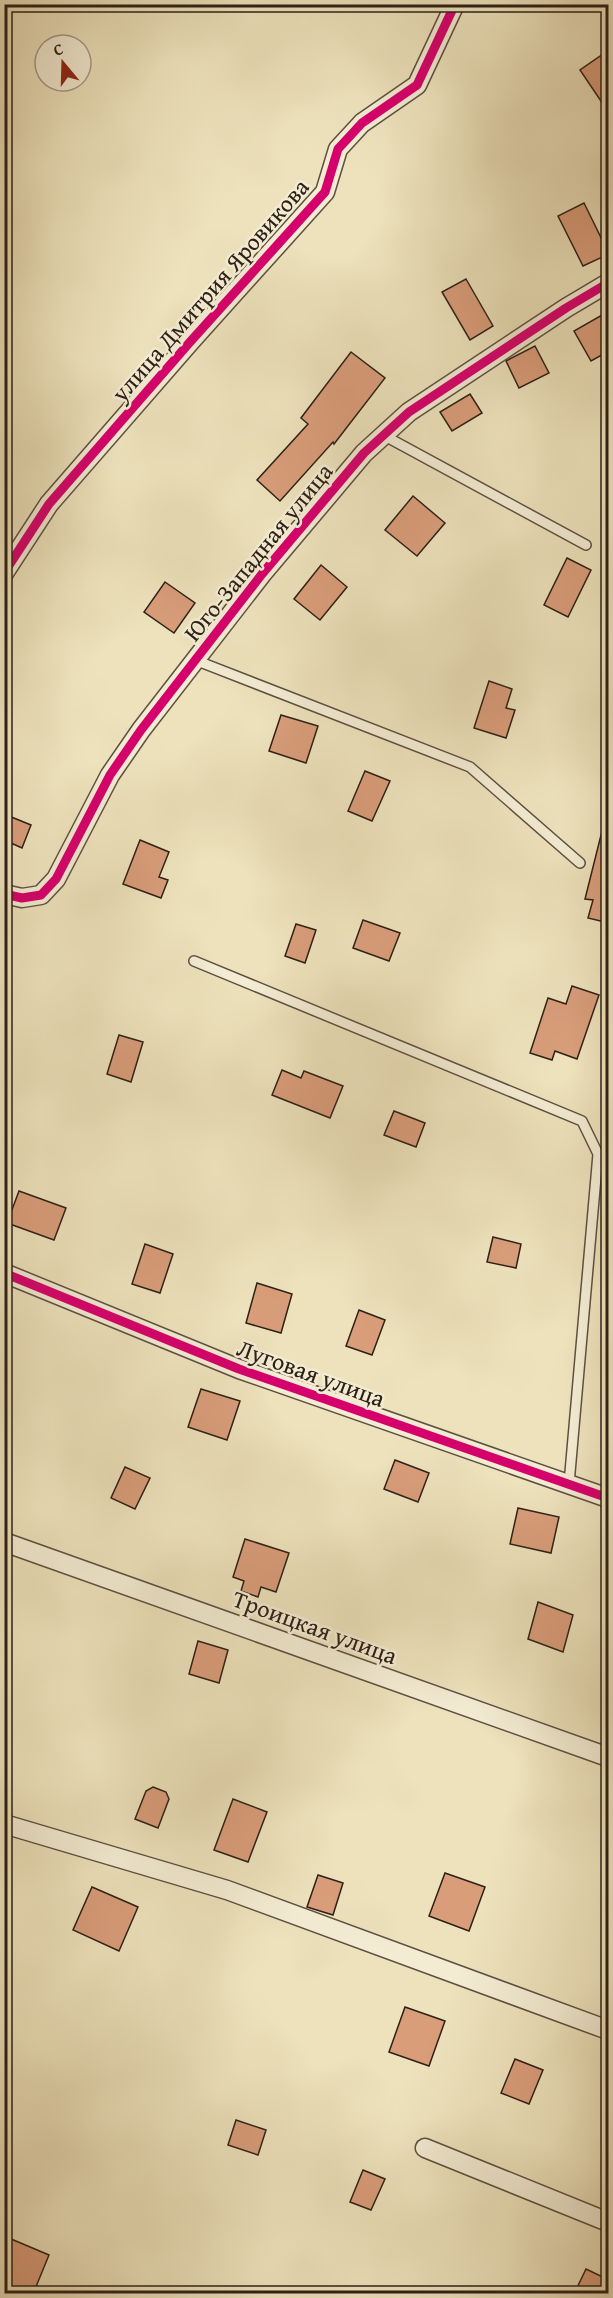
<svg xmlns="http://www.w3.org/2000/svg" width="613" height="2298" font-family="'Gentium Book Plus',serif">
<rect width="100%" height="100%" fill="#ede2bc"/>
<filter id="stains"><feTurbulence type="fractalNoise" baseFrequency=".00333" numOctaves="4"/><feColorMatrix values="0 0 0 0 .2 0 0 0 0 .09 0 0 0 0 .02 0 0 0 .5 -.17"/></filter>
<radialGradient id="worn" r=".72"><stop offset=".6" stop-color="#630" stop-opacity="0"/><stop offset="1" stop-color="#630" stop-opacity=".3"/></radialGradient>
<g fill="#d99d7a" stroke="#2d2016" stroke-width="1.5">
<path d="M 609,50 L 609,113 L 580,70 Z"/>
<path d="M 584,203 L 609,254 L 583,266 L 558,216 Z"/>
<path d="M 466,279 L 493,326 L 470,340 L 442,292 Z"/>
<path d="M 609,311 L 609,351 L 591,361 L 574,331 Z"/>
<path d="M 535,346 L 549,373 L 519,388 L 506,361 Z"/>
<path d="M 351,352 L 385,378 L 334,444 L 333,442 L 280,501 L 257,480 L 308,424 L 301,418 Z"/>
<path d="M 470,394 L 482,413 L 452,431 L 440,412 Z"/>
<path d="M 413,496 L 445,523 L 417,556 L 385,530 Z"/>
<path d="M 567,558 L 591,570 L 568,617 L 544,605 Z"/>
<path d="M 321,565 L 347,587 L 320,620 L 294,599 Z"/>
<path d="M 165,582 L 195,603 L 174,633 L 144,612 Z"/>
<path d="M 489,681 L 512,689 L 506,708 L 515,710 L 506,738 L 474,728 Z"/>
<path d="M 281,715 L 318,726 L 306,763 L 269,751 Z"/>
<path d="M 365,771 L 390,781 L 372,821 L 348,811 Z"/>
<path d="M 4,814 L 31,825 L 22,848 L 4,840 Z"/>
<path d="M 602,831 L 609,832 L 609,923 L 588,918 L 593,900 L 585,899 Z"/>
<path d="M 140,840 L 169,852 L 159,877 L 168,880 L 161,898 L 123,884 Z"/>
<path d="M 363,920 L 400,933 L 389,961 L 353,948 Z"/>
<path d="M 296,924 L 316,930 L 305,963 L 285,956 Z"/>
<path d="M 572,986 L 599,995 L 577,1059 L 555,1051 L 552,1060 L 530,1053 L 548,998 L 566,1004 Z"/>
<path d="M 119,1035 L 143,1042 L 131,1082 L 107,1074 Z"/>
<path d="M 282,1070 L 301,1078 L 304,1071 L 343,1086 L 330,1118 L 272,1095 Z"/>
<path d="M 394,1111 L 425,1123 L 416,1147 L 384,1135 Z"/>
<path d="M 19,1191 L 66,1208 L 54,1240 L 7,1223 Z"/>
<path d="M 493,1237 L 521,1244 L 516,1268 L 487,1262 Z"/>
<path d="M 145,1244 L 173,1254 L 160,1293 L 132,1284 Z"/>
<path d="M 257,1283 L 292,1294 L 281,1333 L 246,1323 Z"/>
<path d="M 359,1310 L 385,1320 L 372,1355 L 346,1346 Z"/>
<path d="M 201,1389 L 240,1401 L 227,1440 L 188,1427 Z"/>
<path d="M 395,1460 L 429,1473 L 418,1502 L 384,1489 Z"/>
<path d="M 125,1467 L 150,1478 L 135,1509 L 111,1498 Z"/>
<path d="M 518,1508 L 559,1517 L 551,1553 L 510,1544 Z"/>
<path d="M 245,1539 L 289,1553 L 276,1592 L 261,1587 L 258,1597 L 241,1591 L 244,1581 L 233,1577 Z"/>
<path d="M 538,1602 L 573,1615 L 563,1652 L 528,1639 Z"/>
<path d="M 198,1641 L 228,1650 L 219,1683 L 189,1674 Z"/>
<path d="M 153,1787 L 166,1792 L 169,1799 L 158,1828 L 135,1819 L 146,1791 Z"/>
<path d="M 233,1799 L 267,1812 L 248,1862 L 214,1850 Z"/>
<path d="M 445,1873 L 485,1887 L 469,1931 L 429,1916 Z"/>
<path d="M 318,1875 L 343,1883 L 333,1915 L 307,1907 Z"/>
<path d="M 92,1887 L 138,1907 L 119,1951 L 73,1930 Z"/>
<path d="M 405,2007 L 445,2021 L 429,2066 L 389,2052 Z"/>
<path d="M 515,2059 L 543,2070 L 529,2104 L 501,2093 Z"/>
<path d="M 236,2120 L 266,2130 L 258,2155 L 228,2145 Z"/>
<path d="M 363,2170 L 385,2179 L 371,2210 L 350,2202 Z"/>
<path d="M 4,2236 L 49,2255 L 33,2294 L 19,2294 L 4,2287 Z"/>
<path d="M 586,2269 L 609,2280 L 609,2294 L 574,2294 Z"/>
</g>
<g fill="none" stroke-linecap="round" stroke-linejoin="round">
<defs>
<g id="service">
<path d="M 383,435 L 586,545"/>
<path d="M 195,660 L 470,767 L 580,863"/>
<path d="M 194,961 L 582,1121 L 598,1154 L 569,1484"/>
</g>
<g id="minor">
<path d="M 4,573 L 49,504 L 190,342 L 325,192 L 338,149 L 362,123 L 417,85 L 455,4"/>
<path d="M 4,894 L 22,898 L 41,895 L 56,879 L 110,775 L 141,730 L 262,574 L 364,453 L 409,412 L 566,308 L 608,283"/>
<path d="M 4,1273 L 239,1369 L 608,1498"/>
<path d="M 4,1542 L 608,1757"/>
<path d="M 4,1824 L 227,1890 L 608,2030"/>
<path d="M 425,2148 L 608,2222"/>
</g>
</defs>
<use href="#service" stroke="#5d5040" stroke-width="12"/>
<use href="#minor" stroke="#5d5040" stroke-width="21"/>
<use href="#service" stroke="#f3ecd3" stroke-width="9"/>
<use href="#minor" stroke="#f3ecd3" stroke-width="18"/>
<defs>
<g id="cycleway">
<path d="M 4,573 L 49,504 L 190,342 L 325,192 L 338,149 L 362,123 L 417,85 L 455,4"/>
<path d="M 4,894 L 22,898 L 41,895 L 56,879 L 110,775 L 141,730 L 262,574 L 364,453 L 409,412 L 566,308 L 608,283"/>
<path d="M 4,1273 L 239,1369 L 608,1498"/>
</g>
</defs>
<use href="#cycleway" stroke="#f3ecd3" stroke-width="13"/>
<use href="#cycleway" stroke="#d6006c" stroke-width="9"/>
</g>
<g text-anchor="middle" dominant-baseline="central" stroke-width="5" stroke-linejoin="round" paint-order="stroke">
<g font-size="24" fill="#2d2016" stroke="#f3ecd3">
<text transform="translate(210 290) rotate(-49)">улица Дмитрия Яровикова</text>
<text transform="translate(258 552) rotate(-51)">Юго-Западная улица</text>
<text transform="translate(311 1373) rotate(20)">Луговая улица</text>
<text transform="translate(315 1627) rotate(20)">Троицкая улица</text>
</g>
</g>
<rect width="613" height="2298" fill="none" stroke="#ede2bc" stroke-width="24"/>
<rect x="6" y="6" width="601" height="2286" fill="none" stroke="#2d2016" stroke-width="3"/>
<rect x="12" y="12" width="589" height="2274" fill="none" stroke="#2d2016" stroke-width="1.5"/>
<g transform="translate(63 63) rotate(341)"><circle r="28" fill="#f3ecd3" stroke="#a49a87" stroke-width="1.5"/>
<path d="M0-4.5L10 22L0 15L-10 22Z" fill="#8f2418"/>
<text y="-9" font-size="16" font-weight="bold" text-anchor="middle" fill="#2d2016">С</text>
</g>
<rect width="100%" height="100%" filter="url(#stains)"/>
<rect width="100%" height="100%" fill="url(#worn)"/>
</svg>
